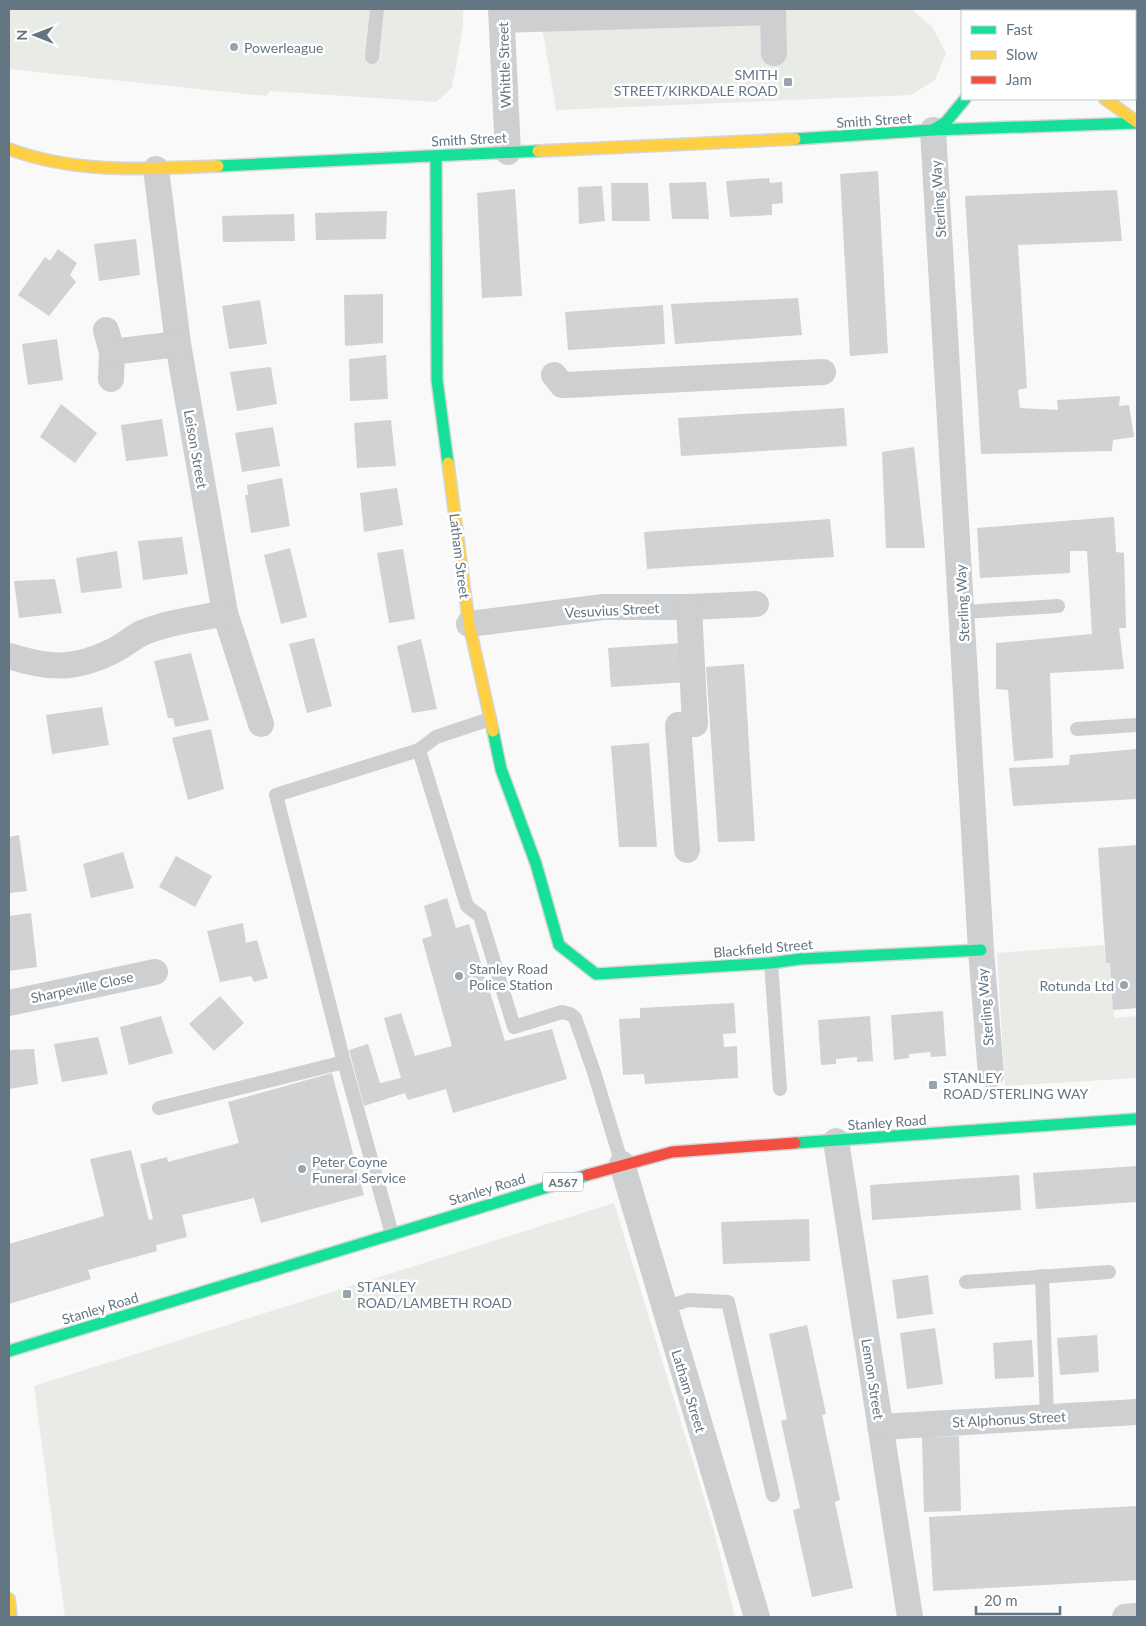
<svg xmlns="http://www.w3.org/2000/svg" width="1146" height="1626" font-family="Lato,sans-serif">
<rect width="100%" height="100%" fill="#f9f9f9"/>
<g fill="#e8ebe6">
<path d="M 9,9 L 463,9 L 463,26 L 452,88 L 436,102 L 270,91 L 266,96 L 9,69 Z"/>
<path d="M 539,9 L 912,9 L 933,28 L 946,53 L 935,80 L 911,95 L 556,110 Z"/>
<path d="M 1104,945 L 1106,963 L 1110,963 L 1114,1018 L 1137,1016 L 1137,1078 L 1005,1086 L 997,953 Z"/>
<path d="M 614,1203 L 713,1527 L 735,1617 L 65,1617 L 34,1386 Z"/>
</g>
<g fill="#d0d2d3">
<path d="M 878,171 L 888,353 L 850,356 L 840,174 Z"/>
<path d="M 769,178 L 770,183 L 782,182 L 783,203 L 772,204 L 772,215 L 730,217 L 726,181 Z"/>
<path d="M 706,182 L 709,219 L 672,219 L 669,183 Z"/>
<path d="M 611,183 L 648,183 L 650,221 L 612,221 Z"/>
<path d="M 602,186 L 605,221 L 579,224 L 578,187 Z"/>
<path d="M 515,189 L 522,296 L 482,298 L 477,193 Z"/>
<path d="M 1117,190 L 1122,241 L 1018,245 L 1027,388 L 1018,390 L 1020,408 L 1058,410 L 1057,400 L 1120,396 L 1119,406 L 1129,405 L 1134,437 L 1113,440 L 1112,451 L 981,454 L 965,196 Z"/>
<path d="M 387,211 L 386,239 L 316,240 L 315,213 Z"/>
<path d="M 294,214 L 295,241 L 223,242 L 222,216 Z"/>
<path d="M 136,239 L 140,275 L 99,281 L 94,244 Z"/>
<path d="M 58,249 L 77,263 L 70,275 L 76,282 L 49,316 L 18,295 L 45,257 L 50,261 Z"/>
<path d="M 383,294 L 383,343 L 345,346 L 344,295 Z"/>
<path d="M 798,298 L 802,335 L 675,344 L 671,304 Z"/>
<path d="M 260,300 L 267,344 L 229,349 L 222,306 Z"/>
<path d="M 663,305 L 665,344 L 568,350 L 565,312 Z"/>
<path d="M 57,339 L 63,380 L 28,385 L 22,344 Z"/>
<path d="M 386,355 L 388,399 L 350,401 L 349,359 Z"/>
<path d="M 271,367 L 277,404 L 237,411 L 230,372 Z"/>
<path d="M 61,404 L 97,433 L 75,463 L 40,437 Z"/>
<path d="M 844,408 L 847,446 L 681,456 L 678,418 Z"/>
<path d="M 162,419 L 168,456 L 126,461 L 121,425 Z"/>
<path d="M 391,420 L 396,466 L 357,468 L 354,423 Z"/>
<path d="M 273,427 L 280,466 L 242,472 L 235,433 Z"/>
<path d="M 914,447 L 925,548 L 886,548 L 882,452 Z"/>
<path d="M 282,478 L 290,526 L 251,533 L 245,495 L 248,495 L 247,485 Z"/>
<path d="M 397,488 L 403,525 L 364,532 L 360,493 Z"/>
<path d="M 1114,517 L 1116,552 L 1124,553 L 1126,628 L 1119,628 L 1124,669 L 1050,673 L 1053,758 L 1014,761 L 1008,690 L 996,689 L 996,643 L 1092,634 L 1087,551 L 1070,551 L 1070,573 L 980,578 L 977,528 Z"/>
<path d="M 830,519 L 834,557 L 647,569 L 644,532 Z"/>
<path d="M 182,537 L 188,574 L 143,580 L 138,541 Z"/>
<path d="M 290,548 L 307,617 L 281,624 L 264,555 Z"/>
<path d="M 403,549 L 415,619 L 389,623 L 377,553 Z"/>
<path d="M 117,551 L 122,588 L 81,593 L 76,558 Z"/>
<path d="M 55,579 L 62,613 L 19,618 L 14,581 Z"/>
<path d="M 314,638 L 332,706 L 307,713 L 289,644 Z"/>
<path d="M 421,639 L 437,709 L 412,713 L 397,646 Z"/>
<path d="M 683,643 L 688,682 L 611,687 L 608,648 Z"/>
<path d="M 191,653 L 209,720 L 175,727 L 173,718 L 168,718 L 154,661 Z"/>
<path d="M 744,664 L 755,841 L 718,842 L 706,667 Z"/>
<path d="M 102,707 L 109,745 L 52,754 L 46,715 Z"/>
<path d="M 211,729 L 224,789 L 188,800 L 172,738 Z"/>
<path d="M 649,743 L 657,847 L 619,847 L 611,746 Z"/>
<path d="M 1137,749 L 1137,799 L 1013,806 L 1009,768 L 1069,765 L 1070,755 Z"/>
<path d="M 19,835 L 27,891 L 9,893 L 9,837 Z"/>
<path d="M 1137,845 L 1137,1008 L 1113,1010 L 1110,963 L 1106,963 L 1098,848 Z"/>
<path d="M 123,852 L 134,888 L 91,898 L 83,864 Z"/>
<path d="M 176,856 L 212,876 L 195,907 L 159,887 Z"/>
<path d="M 447,898 L 456,928 L 469,924 L 505,1041 L 552,1029 L 567,1079 L 453,1113 L 446,1089 L 408,1100 L 405,1093 L 364,1106 L 349,1050 L 368,1044 L 380,1083 L 401,1078 L 384,1018 L 401,1013 L 415,1056 L 452,1046 L 422,939 L 432,936 L 424,906 Z"/>
<path d="M 31,913 L 37,967 L 9,971 L 9,916 Z"/>
<path d="M 243,923 L 246,943 L 257,940 L 268,978 L 254,982 L 251,976 L 220,982 L 207,931 Z"/>
<path d="M 220,996 L 244,1023 L 214,1051 L 189,1024 Z"/>
<path d="M 734,1003 L 736,1033 L 723,1034 L 724,1047 L 737,1046 L 738,1078 L 645,1084 L 644,1074 L 623,1075 L 619,1019 L 640,1018 L 640,1008 Z"/>
<path d="M 943,1011 L 946,1056 L 931,1057 L 930,1052 L 909,1054 L 909,1058 L 894,1060 L 891,1015 Z"/>
<path d="M 161,1016 L 173,1053 L 129,1065 L 120,1027 Z"/>
<path d="M 870,1016 L 873,1061 L 857,1062 L 857,1057 L 836,1059 L 836,1064 L 821,1065 L 818,1020 Z"/>
<path d="M 98,1037 L 108,1074 L 62,1082 L 54,1044 Z"/>
<path d="M 34,1049 L 38,1084 L 9,1089 L 9,1050 Z"/>
<path d="M 332,1073 L 364,1195 L 261,1223 L 254,1198 L 182,1215 L 187,1237 L 156,1245 L 157,1251 L 88,1270 L 91,1279 L 9,1304 L 9,1244 L 104,1216 L 90,1159 L 131,1150 L 149,1220 L 153,1219 L 140,1164 L 167,1157 L 168,1162 L 239,1143 L 228,1102 Z"/>
<path d="M 1137,1166 L 1137,1202 L 1036,1209 L 1033,1173 Z"/>
<path d="M 1019,1175 L 1021,1210 L 872,1220 L 870,1185 Z"/>
<path d="M 809,1219 L 810,1261 L 723,1264 L 721,1222 Z"/>
<path d="M 928,1275 L 933,1314 L 897,1319 L 892,1280 Z"/>
<path d="M 807,1325 L 826,1414 L 822,1415 L 840,1500 L 835,1502 L 853,1588 L 812,1597 L 793,1510 L 800,1508 L 781,1421 L 787,1419 L 769,1334 Z"/>
<path d="M 935,1328 L 943,1384 L 907,1389 L 900,1333 Z"/>
<path d="M 1097,1335 L 1099,1372 L 1060,1375 L 1057,1338 Z"/>
<path d="M 1032,1340 L 1034,1377 L 995,1379 L 993,1343 Z"/>
<path d="M 959,1436 L 961,1511 L 924,1512 L 922,1437 Z"/>
<path d="M 1137,1506 L 1137,1580 L 933,1591 L 929,1517 Z"/>
</g>
<g fill="none" stroke-linecap="round" stroke-linejoin="round">
<defs>
<g id="fast">
<path d="M 977,9 L 981,11"/>
<path d="M 1060,9 L 1064,11"/>
<path d="M 1135,59 L 1137,61"/>
<path d="M 933,130 L 946,122 L 965,99"/>
<path d="M 795,139 L 933,130 L 1137,123"/>
<path d="M 436,156 L 437,380 L 448,463"/>
<path d="M 218,166 L 538,151"/>
<path d="M 493,731 L 501,769 L 536,864 L 559,945 L 596,974 L 771,963 L 800,959 L 981,950"/>
<path d="M 795,1143 L 1137,1119"/>
<path d="M 9,1351 L 587,1175"/>
</g>
<g id="slow">
<path d="M 1105,99 L 1137,122"/>
<path d="M 9,149 C 75,174 148,169 218,166"/>
<path d="M 538,151 L 795,139"/>
<path d="M 448,463 L 469,624 L 493,731"/>
<path d="M 9,1599 L 11,1617"/>
</g>
<path id="jam" d="M 587,1175 L 672,1152 L 795,1143"/>
</defs>
<use href="#fast" stroke="#d5d6d7" stroke-width="14"/>
<use href="#slow" stroke="#d5d6d7" stroke-width="14"/>
<use href="#jam" stroke="#d5d6d7" stroke-width="14"/>
<g stroke="#cecfd0" stroke-width="14">
<path d="M 372,57 L 377,9"/>
<path d="M 963,612 L 1058,606"/>
<path d="M 490,719 L 436,737 L 419,750 L 467,906 L 480,916 L 514,1027 L 562,1012 L 570,1014 L 575,1018 L 594,1072 L 622,1164"/>
<path d="M 1077,729 L 1137,725"/>
<path d="M 771,963 L 780,1089"/>
<path d="M 159,1108 L 344,1062"/>
<path d="M 392,1234 L 344,1062 L 276,795 L 419,750"/>
<path d="M 1042,1276 L 1047,1417"/>
<path d="M 966,1282 L 1109,1272"/>
<path d="M 665,1308 L 688,1300 L 728,1302 L 773,1495"/>
</g>
<g stroke="#cecfd0" stroke-width="26">
<path d="M 501,9 L 508,152"/>
<path d="M 503,20 L 773,12 L 774,53"/>
<path d="M 933,130 L 981,950 L 991,1075"/>
<path d="M 156,169 L 178,344 L 225,613 L 261,724"/>
<path d="M 106,330 L 112,352 L 111,379"/>
<path d="M 112,352 L 178,344"/>
<path d="M 554,375 L 562,385 L 567,385 L 823,372"/>
<path d="M 469,624 L 603,607 L 689,607 L 756,604"/>
<path d="M 9,656 C 50,669 74,670 113,651 C 123,646 132,638 142,633 C 168,622 197,619 225,613"/>
<path d="M 687,850 L 678,725 L 695,724 L 689,607"/>
<path d="M 9,1003 L 155,972"/>
<path d="M 836,1141 L 910,1617"/>
<path d="M 622,1164 L 757,1617"/>
<path d="M 880,1427 L 1137,1412"/>
<path d="M 1125,1617 L 1137,1616"/>
</g>
<use href="#fast" stroke="#16e098" stroke-width="11"/>
<use href="#slow" stroke="#ffcf43" stroke-width="11"/>
<use href="#jam" stroke="#f24e42" stroke-width="11"/>
</g>
<g fill="#99a4ac" stroke="#fff" stroke-width="2">
<circle cx="234" cy="47" r="5"/>
<rect x="783" y="77" width="10" height="10" rx="2.5"/>
<circle cx="459" cy="976" r="5"/>
<circle cx="1124" cy="985" r="5"/>
<rect x="928" y="1080" width="10" height="10" rx="2.5"/>
<circle cx="302" cy="1169" r="5"/>
<rect x="342" y="1289" width="10" height="10" rx="2.5"/>
</g>
<g text-anchor="middle" dominant-baseline="central" stroke-width="5" stroke-linejoin="round" paint-order="stroke">
<rect fill="#fff" stroke="#939fa8" stroke-width="1" x="543" y="1172.5" width="40" height="19" rx="4"/>
<g font-size="12" font-weight="bold" fill="#657683">
<text x="563" y="1182">A567</text>
</g>
<g font-size="14" fill="#657683" stroke="#fff" text-anchor="start">
<text x="244" y="47">Powerleague</text>
<text x="778" y="74" text-anchor="end">SMITH<tspan x="778" dy="16">STREET/KIRKDALE ROAD</tspan></text>
<text x="469" y="968">Stanley Road<tspan x="469" dy="16">Police Station</tspan></text>
<text x="1114" y="985" text-anchor="end">Rotunda Ltd</text>
<text x="943" y="1077">STANLEY<tspan x="943" dy="16">ROAD/STERLING WAY</tspan></text>
<text x="312" y="1161">Peter Coyne<tspan x="312" dy="16">Funeral Service</tspan></text>
<text x="357" y="1286">STANLEY<tspan x="357" dy="16">ROAD/LAMBETH ROAD</tspan></text>
</g>
<g font-size="14" fill="#657683" stroke="#fff">
<text transform="translate(504 65) rotate(-92)">Whittle Street</text>
<text transform="translate(874 120) rotate(-4)">Smith Street</text>
<text transform="translate(469 139) rotate(-3)">Smith Street</text>
<text transform="translate(938 199) rotate(-94)">Sterling Way</text>
<text transform="translate(196 449) rotate(80)">Leison Street</text>
<text transform="translate(460 556) rotate(83)">Latham Street</text>
<text transform="translate(962 603) rotate(-93)">Sterling Way</text>
<text transform="translate(612 610) rotate(-3)">Vesuvius Street</text>
<text transform="translate(763 948) rotate(-5)">Blackfield Street</text>
<text transform="translate(82 987) rotate(-12)">Sharpeville Close</text>
<text transform="translate(985 1007) rotate(-95)">Sterling Way</text>
<text transform="translate(887 1122) rotate(-4)">Stanley Road</text>
<text transform="translate(487 1189) rotate(-17)">Stanley Road</text>
<text transform="translate(100 1308) rotate(-17)">Stanley Road</text>
<text transform="translate(873 1379) rotate(81)">Lemon Street</text>
<text transform="translate(689 1391) rotate(73)">Latham Street</text>
<text transform="translate(1009 1419) rotate(-3)">St Alphonus Street</text>
</g>
</g>
<rect width="1146" height="1626" fill="none" stroke="#657683" stroke-width="20"/>
<rect x="961" y="10" width="175" height="90" fill="#ffffff" stroke="#c1c8cd"/>
<rect x="971" y="26" width="25" height="8" fill="#16e098" stroke="#c1c8cd"/>
<text x="1006" y="35" font-size="15" fill="#657683">Fast</text>
<rect x="971" y="51" width="25" height="8" fill="#ffcf43" stroke="#c1c8cd"/>
<text x="1006" y="60" font-size="15" fill="#657683">Slow</text>
<rect x="971" y="76" width="25" height="8" fill="#f24e42" stroke="#c1c8cd"/>
<text x="1006" y="85" font-size="15" fill="#657683">Jam</text>
<g transform="translate(35 35) rotate(270)" stroke="#ffffff" stroke-width="4" paint-order="stroke">
<path d="M0-4L9 19L0 12L-9 19Z" fill="#657683"/>
<text y="-8" font-size="14" font-weight="bold" text-anchor="middle" fill="#657683">N</text>
</g>
<path d="M976 1606v8h84v-8" fill="none" stroke="#657683" stroke-width="2.5"/>
<text x="984" y="1606" font-size="15" fill="#657683" stroke="#ffffff" stroke-width="4" paint-order="stroke">20 m</text>
</svg>
